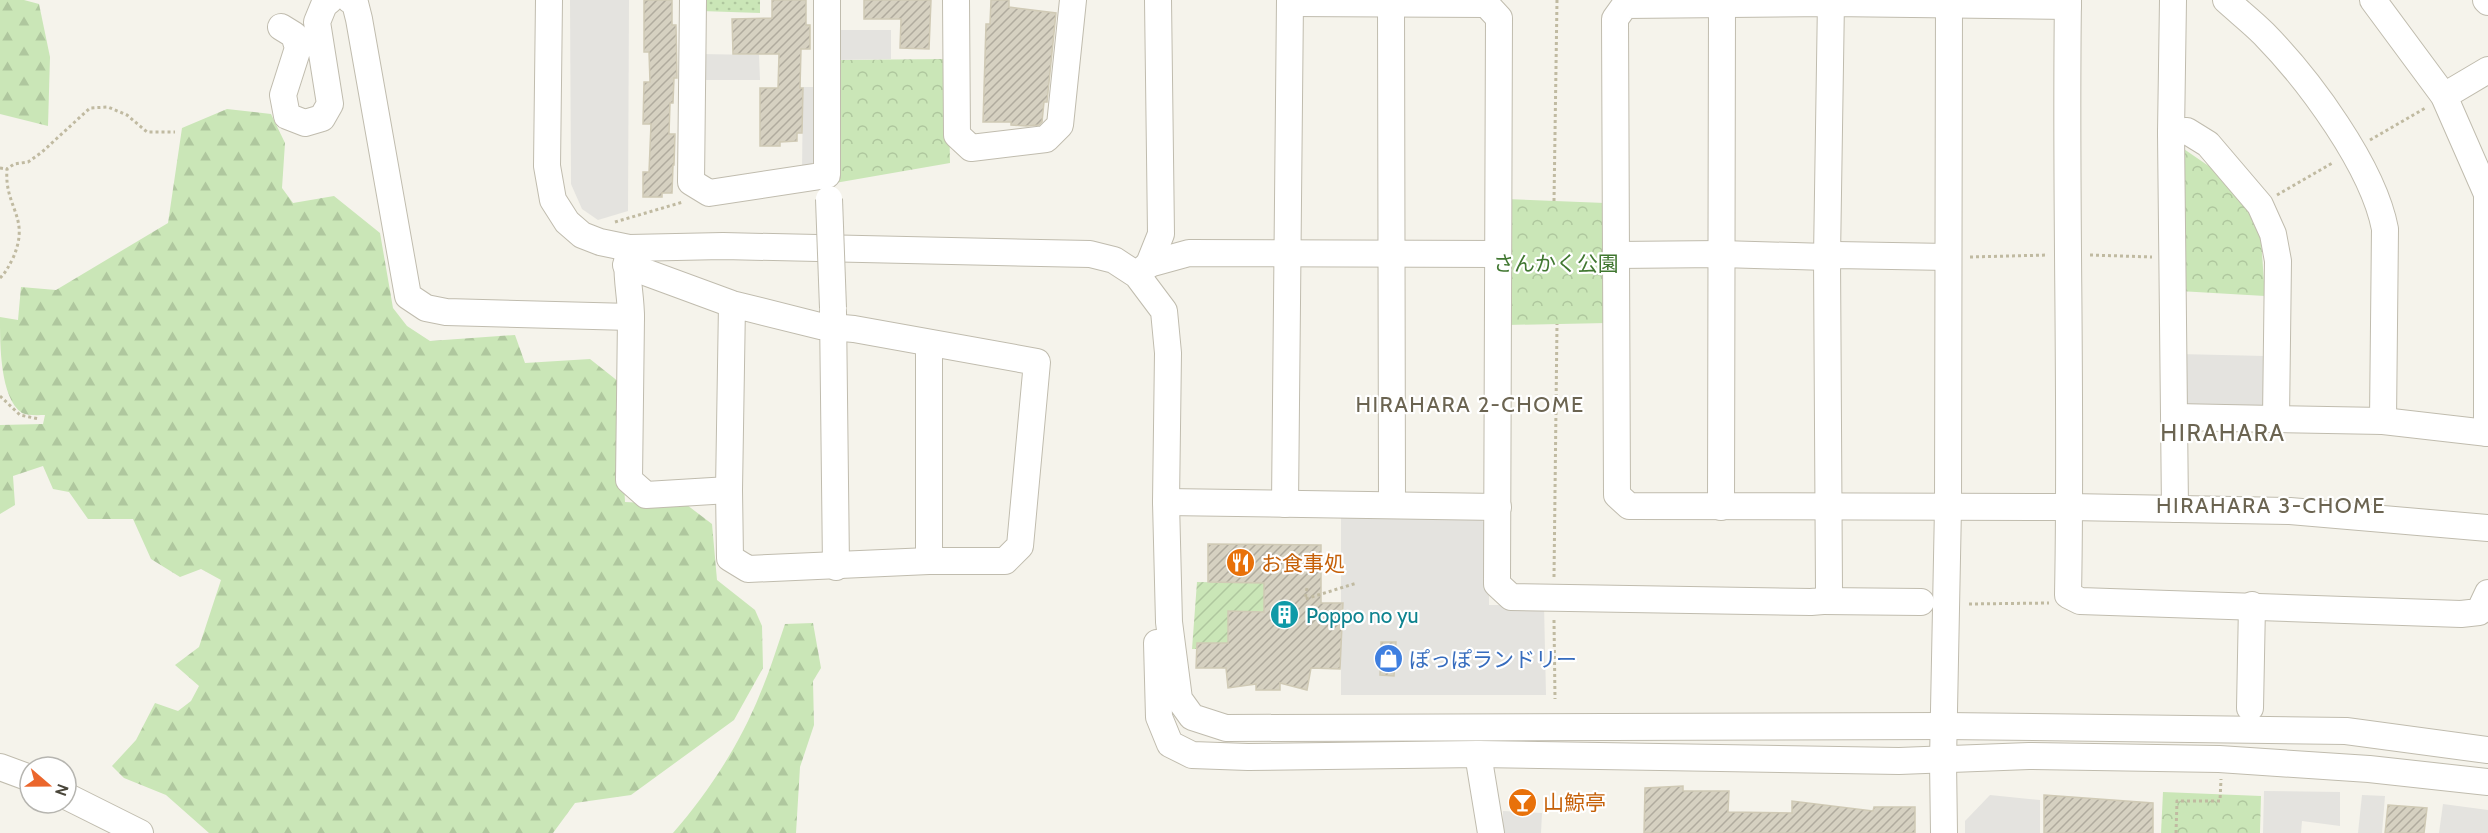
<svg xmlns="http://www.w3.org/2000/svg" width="2488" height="833" font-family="Cabin,'Noto Sans JP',sans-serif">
<defs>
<pattern id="grass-dots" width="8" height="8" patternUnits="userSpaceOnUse" patternTransform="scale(1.5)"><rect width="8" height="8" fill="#cae6b7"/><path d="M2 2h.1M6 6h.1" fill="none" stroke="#afc79e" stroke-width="1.8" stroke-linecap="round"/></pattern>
<pattern id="forest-firs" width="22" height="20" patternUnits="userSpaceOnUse" patternTransform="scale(1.5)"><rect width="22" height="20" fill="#cae6b7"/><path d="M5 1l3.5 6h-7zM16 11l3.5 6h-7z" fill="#afc79e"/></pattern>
<pattern id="park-crowns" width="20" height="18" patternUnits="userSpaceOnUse" patternTransform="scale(1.5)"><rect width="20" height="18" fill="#cae6b7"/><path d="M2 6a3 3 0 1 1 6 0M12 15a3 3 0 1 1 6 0" fill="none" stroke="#afc79e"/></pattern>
<pattern id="garden-furrows" width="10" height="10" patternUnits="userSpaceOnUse" patternTransform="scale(1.5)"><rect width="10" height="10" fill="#cae6b7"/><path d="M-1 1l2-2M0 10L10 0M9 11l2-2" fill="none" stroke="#afc79e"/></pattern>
<pattern id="building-hatch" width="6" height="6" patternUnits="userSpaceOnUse" patternTransform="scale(1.5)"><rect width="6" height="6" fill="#d6d1c1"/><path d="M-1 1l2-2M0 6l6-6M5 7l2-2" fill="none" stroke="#b0ab9e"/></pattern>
</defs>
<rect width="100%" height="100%" fill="#f5f3eb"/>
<path fill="url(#grass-dots)" d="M 701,0 L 760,0 L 760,13 L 701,11 Z"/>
<g fill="url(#forest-firs)">
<path d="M 0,0 L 24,0 L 39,4 L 50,57 L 48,126 L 0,114 Z"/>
<path d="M 227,109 L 271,114 L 285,143 L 282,188 L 293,203 L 334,196 L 380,233 L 393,308 L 407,326 L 430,341 L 515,335 L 525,363 L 590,359 L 619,382 L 625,502 L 687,505 L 712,524 L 717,580 L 755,610 L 762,626 L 763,668 L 734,720 L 631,795 L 575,803 L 553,833 L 209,833 L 166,795 L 124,778 L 112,766 L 136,740 L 155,703 L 178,711 L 191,701 L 199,686 L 175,665 L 199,647 L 221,580 L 201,569 L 180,577 L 151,559 L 133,519 L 88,519 L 69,492 L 53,489 L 43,466 L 13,476 L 15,505 L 0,514 L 0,425 L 43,424 L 45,415 C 39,415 28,416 22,413 C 0,398 0,345 0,317 L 18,320 L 21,287 L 56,290 L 168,223 L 182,128 Z"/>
<path d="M 813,623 L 821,668 L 813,681 L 814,725 L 800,767 L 796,833 L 673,833 C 708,793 740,744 760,694 C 770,671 777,647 785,624 Z"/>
</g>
<g fill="url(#park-crowns)">
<path d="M 948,59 L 950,163 L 835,183 L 835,60 Z"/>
<path d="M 2175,143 L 2219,173 L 2260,225 L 2265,296 L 2179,291 Z"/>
<path d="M 1505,199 L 1605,203 L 1607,323 L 1507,325 Z"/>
<path d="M 2163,792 L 2261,796 L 2260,833 L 2161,833 Z"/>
</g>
<path fill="url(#garden-furrows)" d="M 1197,582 L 1264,583 L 1264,612 L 1229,611 L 1228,643 L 1197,643 L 1197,649 L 1192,649 Z"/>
<g fill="#e4e3df">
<path d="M 570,0 L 629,0 L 628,211 L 598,220 L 582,209 L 571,184 Z"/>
<path d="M 834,30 L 891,30 L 891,59 L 835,60 Z"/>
<path d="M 700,54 L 759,55 L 760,80 L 700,80 Z"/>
<path d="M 803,87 L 819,87 L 818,161 L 808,171 L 802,172 Z"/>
<path d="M 2179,354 L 2265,356 L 2267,411 L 2179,414 Z"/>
<path d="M 1341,516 L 1480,518 L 1489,529 L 1489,605 L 1544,605 L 1546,695 L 1341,695 Z"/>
<path d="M 2264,791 L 2340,792 L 2340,826 L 2302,821 L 2301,833 L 2263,833 Z"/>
<path d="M 1990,795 L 2040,800 L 2040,833 L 1965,833 L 1965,821 Z"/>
<path d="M 2362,795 L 2385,796 L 2382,833 L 2358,833 Z"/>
<path d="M 2443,804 L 2488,810 L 2488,833 L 2439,833 Z"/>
<path d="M 1503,811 L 1542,813 L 1541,833 L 1503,833 Z"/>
</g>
<g fill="url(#building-hatch)" stroke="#d0cab5" stroke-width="1.5">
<path d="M 644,0 L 672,0 L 672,25 L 676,25 L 677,78 L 674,78 L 673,103 L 670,103 L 669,134 L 675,134 L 674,165 L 673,165 L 672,193 L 662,193 L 662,197 L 643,197 L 643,172 L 649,172 L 651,124 L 643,124 L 644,82 L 650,82 L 649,52 L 644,52 Z"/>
<path d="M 772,0 L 806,0 L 806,25 L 810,25 L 810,49 L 801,49 L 800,88 L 803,88 L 802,133 L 797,133 L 797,141 L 780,142 L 780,146 L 760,146 L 760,88 L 778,88 L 779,54 L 733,54 L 732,19 L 772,18 Z"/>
<path d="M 864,0 L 931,0 L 929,49 L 900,48 L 901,19 L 864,19 Z"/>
<path d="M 991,0 L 1009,0 L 1009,7 L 1056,13 L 1047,102 L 1044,102 L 1042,122 L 1039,125 L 1026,126 L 1011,125 L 1011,122 L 983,122 L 986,24 L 990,24 Z"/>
<path d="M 1208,544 L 1321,545 L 1321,603 L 1343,603 L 1340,669 L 1311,668 L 1307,690 L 1280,683 L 1280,690 L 1256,690 L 1256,684 L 1228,688 L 1226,668 L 1196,668 L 1197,643 L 1228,643 L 1228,611 L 1264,612 L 1264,583 L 1208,582 Z"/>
<path d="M 1381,642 L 1396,642 L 1394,676 L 1380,675 Z"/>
<path d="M 1683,786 L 1683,791 L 1729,791 L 1728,812 L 1792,813 L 1792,801 L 1873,811 L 1874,807 L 1915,807 L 1915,833 L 1644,833 L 1645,788 Z"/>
<path d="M 2044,795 L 2153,803 L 2153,833 L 2044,833 Z"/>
<path d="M 2388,805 L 2427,808 L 2424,833 L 2385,833 Z"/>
</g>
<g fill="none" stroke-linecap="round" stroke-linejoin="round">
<defs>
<g id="minor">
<path d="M 350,0 L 355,3 L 359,19 L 408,296 L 426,308 L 446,312 L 631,317"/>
<path d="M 549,0 L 547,166 L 553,200 L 567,222 L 582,235 L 600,242 L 629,248 L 723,246 L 1090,254 L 1114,260 L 1137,275 L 1164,311 L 1168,353 L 1166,502 L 1169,622 L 1179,699 L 1192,717 L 1226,728 L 1945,726 L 2346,731 L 2488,750"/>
<path d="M 693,0 L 691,182 L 709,193 L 827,175 L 827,0"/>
<path d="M 956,0 L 957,135 L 971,148 L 1046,139 L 1060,125 L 1073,0"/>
<path d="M 2068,0 C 2065,198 2072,397 2068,595 L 2080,601 L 2461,614 L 2479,612 L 2488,593"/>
<path d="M 2173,0 L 2171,133 L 2175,509"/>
<path d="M 2226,0 C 2238,11 2252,22 2264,34 C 2309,80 2373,166 2385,229 L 2383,421"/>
<path d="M 2373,0 L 2444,96 L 2487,194 L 2487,433"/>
<path d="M 2486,0 L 2488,2"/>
<path d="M 1291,3 L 1486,4 L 1499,18 L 1497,584 L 1511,597 L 1811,602 L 1823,601 L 1829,592 L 1827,257 L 1831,0"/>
<path d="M 1391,3 L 1392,504"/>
<path d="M 2068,6 L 1831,3 L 1625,5 L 1615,19 L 1617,495 L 1629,506 L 2070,507 L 2290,511 L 2488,528"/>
<path d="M 281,27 L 294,35 L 298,48 L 283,95 L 287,116 L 305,123 L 322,118 L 330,104 L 317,22 L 324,5 L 330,0"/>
<path d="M 2444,96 L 2488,70"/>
<path d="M 2171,133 L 2187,131 L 2208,144 L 2260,205 L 2273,234 L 2278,261 L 2276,418"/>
<path d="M 628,251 C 625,273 631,295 631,317 L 629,480 L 646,495 L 729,490"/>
<path d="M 1616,255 L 1721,254 L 1827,257 L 1836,255 L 1948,257"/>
<path d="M 1149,264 L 1189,253 L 1497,254"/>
<path d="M 626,265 L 732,304 L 820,326 L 854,329 L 1037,362 L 1020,546 L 1005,561 L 929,561 L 748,569 L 730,558 L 729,490 L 732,304"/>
<path d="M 1140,272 L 1149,264 L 1161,234 L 1158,0"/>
<path d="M 833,312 L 836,567"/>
<path d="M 2175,417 L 2383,421 L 2488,433"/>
<path d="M 1166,502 L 1498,507"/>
<path d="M 1285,504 L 1290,0"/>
<path d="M 1721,507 L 1722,4"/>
<path d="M 929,561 L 929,343"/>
<path d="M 1823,601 L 1921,602"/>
<path d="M 1157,643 L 1159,717 L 1170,744 L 1192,755 L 1248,757 L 1478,754 L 1899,761 L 2029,756 L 2219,759 L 2369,769 L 2488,782"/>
<path d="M 2250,708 L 2252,605"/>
<path d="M 1478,754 L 1491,833"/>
<path d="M 0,767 L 30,778"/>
<path d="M 66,796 L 140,833"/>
<path d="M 1944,833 L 1943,761 L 1948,507 L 1949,0"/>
</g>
</defs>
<use href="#minor" stroke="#c0bcae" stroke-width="28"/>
<g stroke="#c0baa1" stroke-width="3" stroke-dasharray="3 3" stroke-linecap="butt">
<path d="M 2370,140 L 2427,107"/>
<path d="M 0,168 L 7,169"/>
<path d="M 2277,195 L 2334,162"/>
<path d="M 1554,201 L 1557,0"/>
<path d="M 615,222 L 683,202"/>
<path d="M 2090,255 L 2152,257"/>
<path d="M 1970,257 L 2048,255"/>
<path d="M 0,278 C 6,272 9,266 13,258 C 31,217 4,208 7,169 L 14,164 L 28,162 L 42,152 L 90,108 L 108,107 L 127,115 L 147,132 L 175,132"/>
<path d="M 0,396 L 20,415 L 39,419"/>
<path d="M 1554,577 L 1557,324"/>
<path d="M 1307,588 L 1305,599 L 1357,583"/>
<path d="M 1969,604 L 2049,603"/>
<path d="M 1554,620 L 1555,699"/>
<path d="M 2176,833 L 2177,801 L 2220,801 L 2221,779"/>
</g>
<use href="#minor" stroke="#fff" stroke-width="26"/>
<defs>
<path id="minor-bridge" d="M 829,199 L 833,308"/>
</defs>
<use href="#minor-bridge" stroke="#c0bcae" stroke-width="28" stroke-linecap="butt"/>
<use href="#minor-bridge" stroke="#fff" stroke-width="26"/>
</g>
<defs>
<symbol id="restaurant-disc" viewBox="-11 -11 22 22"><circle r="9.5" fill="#e8710a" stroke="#fff"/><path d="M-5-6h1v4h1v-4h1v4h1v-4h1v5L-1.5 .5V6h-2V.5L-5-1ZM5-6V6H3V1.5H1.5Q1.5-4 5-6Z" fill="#fff"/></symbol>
<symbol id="building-disc" viewBox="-11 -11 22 22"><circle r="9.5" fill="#0f9aa8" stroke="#fff"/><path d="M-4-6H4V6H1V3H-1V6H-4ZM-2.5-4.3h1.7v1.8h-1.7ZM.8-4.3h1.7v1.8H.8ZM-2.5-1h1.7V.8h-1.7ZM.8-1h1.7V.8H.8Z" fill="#fff"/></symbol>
<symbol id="shop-disc" viewBox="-11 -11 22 22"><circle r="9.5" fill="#3f7fe0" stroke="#fff"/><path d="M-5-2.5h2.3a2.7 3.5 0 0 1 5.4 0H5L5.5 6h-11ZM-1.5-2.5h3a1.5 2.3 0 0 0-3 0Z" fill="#fff"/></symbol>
<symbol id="bar-disc" viewBox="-11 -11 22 22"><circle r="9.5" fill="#e8710a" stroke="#fff"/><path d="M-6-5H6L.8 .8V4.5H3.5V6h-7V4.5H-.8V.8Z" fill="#fff"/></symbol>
</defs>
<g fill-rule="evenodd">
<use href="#restaurant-disc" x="1224" y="546" width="33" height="33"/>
<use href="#building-disc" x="1268" y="598" width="33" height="33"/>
<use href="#shop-disc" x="1372" y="642" width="33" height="33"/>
<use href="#bar-disc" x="1506" y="786" width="33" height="33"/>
</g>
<g text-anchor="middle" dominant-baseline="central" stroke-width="4.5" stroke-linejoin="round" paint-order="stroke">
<g font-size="21" fill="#407730" stroke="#fff">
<text x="1556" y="263">さんかく公園</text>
</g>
<g font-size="21" fill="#c56008" stroke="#fff" text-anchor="start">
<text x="1261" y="563">お食事処</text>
<text x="1543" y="802">山鯨亭</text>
</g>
<g font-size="21" fill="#0d838f" stroke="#fff" text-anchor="start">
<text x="1306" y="615">Poppo no yu</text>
</g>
<g font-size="21" fill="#366cbe" stroke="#fff" text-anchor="start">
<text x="1409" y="659">ぽっぽランドリー</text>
</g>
<g font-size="22" letter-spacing="1.5" fill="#6b6451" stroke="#fff">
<text x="1470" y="404">HIRAHARA 2-CHOME</text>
<text x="2271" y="505">HIRAHARA 3-CHOME</text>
</g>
<g font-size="24" letter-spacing="1.5" fill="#6b6451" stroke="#fff">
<text x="2223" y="432">HIRAHARA</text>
</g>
</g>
<g transform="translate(48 785) rotate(110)"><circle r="28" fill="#ffffff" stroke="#b6b5b0" stroke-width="1.5"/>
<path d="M0-4.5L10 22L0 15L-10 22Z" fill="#eb662c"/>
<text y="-9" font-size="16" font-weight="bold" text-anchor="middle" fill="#494539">N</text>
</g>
</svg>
